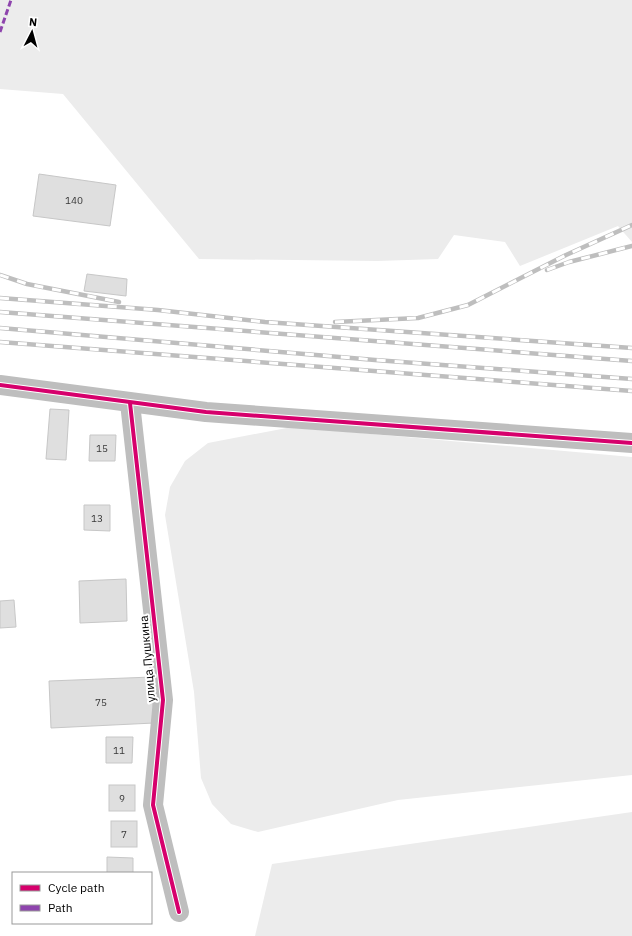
<svg xmlns="http://www.w3.org/2000/svg" width="632" height="936" font-family="'IBM Plex Sans',sans-serif">
<rect width="100%" height="100%" fill="#fff"/>
<g fill="#ececec">
<path d="M 0,0 L 632,0 L 632,242 L 618,226 L 520,266 L 505,242 L 454,235 L 438,259 L 377,261 L 199,259 L 63,94 L 0,89 Z"/>
<path d="M 292,427 L 632,457 L 632,775 L 398,800 L 258,832 L 231,824 L 212,804 L 201,778 L 194,692 L 165,515 L 170,487 L 185,461 L 208,443 Z"/>
<path d="M 632,812 L 632,936 L 255,936 L 272,864 Z"/>
</g>
<g fill="#dfdfdf" stroke="#c7c7c7">
<path d="M 39,174 L 116,185 L 110,226 L 33,216 Z"/>
<path d="M 87,274 L 127,279 L 126,296 L 84,291 Z"/>
<path d="M 50,409 L 69,410 L 66,460 L 46,459 Z"/>
<path d="M 90,435 L 116,435 L 115,461 L 89,461 Z"/>
<path d="M 84,505 L 110,505 L 110,531 L 84,530 Z"/>
<path d="M 126,579 L 127,621 L 80,623 L 79,581 Z"/>
<path d="M 14,600 L 16,627 L 0,628 L 0,601 Z"/>
<path d="M 152,677 L 154,723 L 51,728 L 49,681 Z"/>
<path d="M 106,737 L 133,737 L 132,763 L 106,763 Z"/>
<rect x="109" y="785" width="26" height="26"/>
<rect x="111" y="821" width="26" height="26"/>
<path d="M 107,857 L 133,858 L 133,873 L 107,873 Z"/>
</g>
<g fill="none" stroke-linecap="round" stroke-linejoin="round">
<g stroke="#bebebe" stroke-width="20">
<path d="M 0,385 L 206,412 L 632,443"/>
<path d="M 130,403 L 163,700 L 153,805 L 179,912"/>
</g>
<defs>
<g id="rail">
<path d="M 547,270 L 569,262 L 632,246"/>
<path d="M 0,275 L 27,284 L 119,302"/>
<path d="M 0,298 L 158,310 L 265,322 L 632,348"/>
<path d="M 0,312 L 632,361"/>
<path d="M 335,322 L 418,318 L 468,305 L 566,255 L 632,225"/>
<path d="M 0,328 L 375,360 L 632,379"/>
<path d="M 0,342 L 632,391"/>
</g>
</defs>
<use href="#rail" stroke="#bebebe" stroke-width="4.5"/>
<use href="#rail" stroke="#fff" stroke-width="3" stroke-dasharray="9" stroke-linecap="butt"/>
<path stroke="#8e44ad" stroke-width="3" stroke-dasharray="6 3" stroke-linecap="butt" d="M 0,32 L 11,0"/>
<defs>
<g id="cycleway">
<path d="M 0,385 L 206,412 L 632,443"/>
<path d="M 130,403 L 163,700 L 153,805 L 179,912"/>
</g>
</defs>
<use href="#cycleway" stroke="#fff" stroke-width="6"/>
<use href="#cycleway" stroke="#d6006c" stroke-width="4"/>
</g>
<g text-anchor="middle" dominant-baseline="central" stroke-width="4" stroke-linejoin="round" paint-order="stroke">
<g font-size="10" fill="#383838">
<text x="74" y="200">140</text>
<text x="102" y="448">15</text>
<text x="97" y="518">13</text>
<text x="101" y="702">75</text>
<text x="119" y="750">11</text>
<text x="122" y="798">9</text>
<text x="124" y="834">7</text>
</g>
<g font-size="12" fill="#000" stroke="#fff">
<text transform="translate(147 659) rotate(-95)">улица Пушкина</text>
</g>
</g>
<rect x="12" y="872" width="140" height="52" fill="#ffffff" stroke="#999999"/>
<rect x="20" y="885" width="20" height="6" fill="#d6006c" stroke="#999999"/>
<text x="48" y="892" font-size="12" fill="#000000">Cycle path</text>
<rect x="20" y="905" width="20" height="6" fill="#8e44ad" stroke="#999999"/>
<text x="48" y="912" font-size="12" fill="#000000">Path</text>
<g transform="translate(32 32) rotate(6)" stroke="#ffffff" stroke-width="3" paint-order="stroke">
<path d="M0-3L7 15L0 10L-7 15Z" fill="#000000"/>
<text y="-6" font-size="11" font-weight="bold" text-anchor="middle" fill="#000000">N</text>
</g>
</svg>
